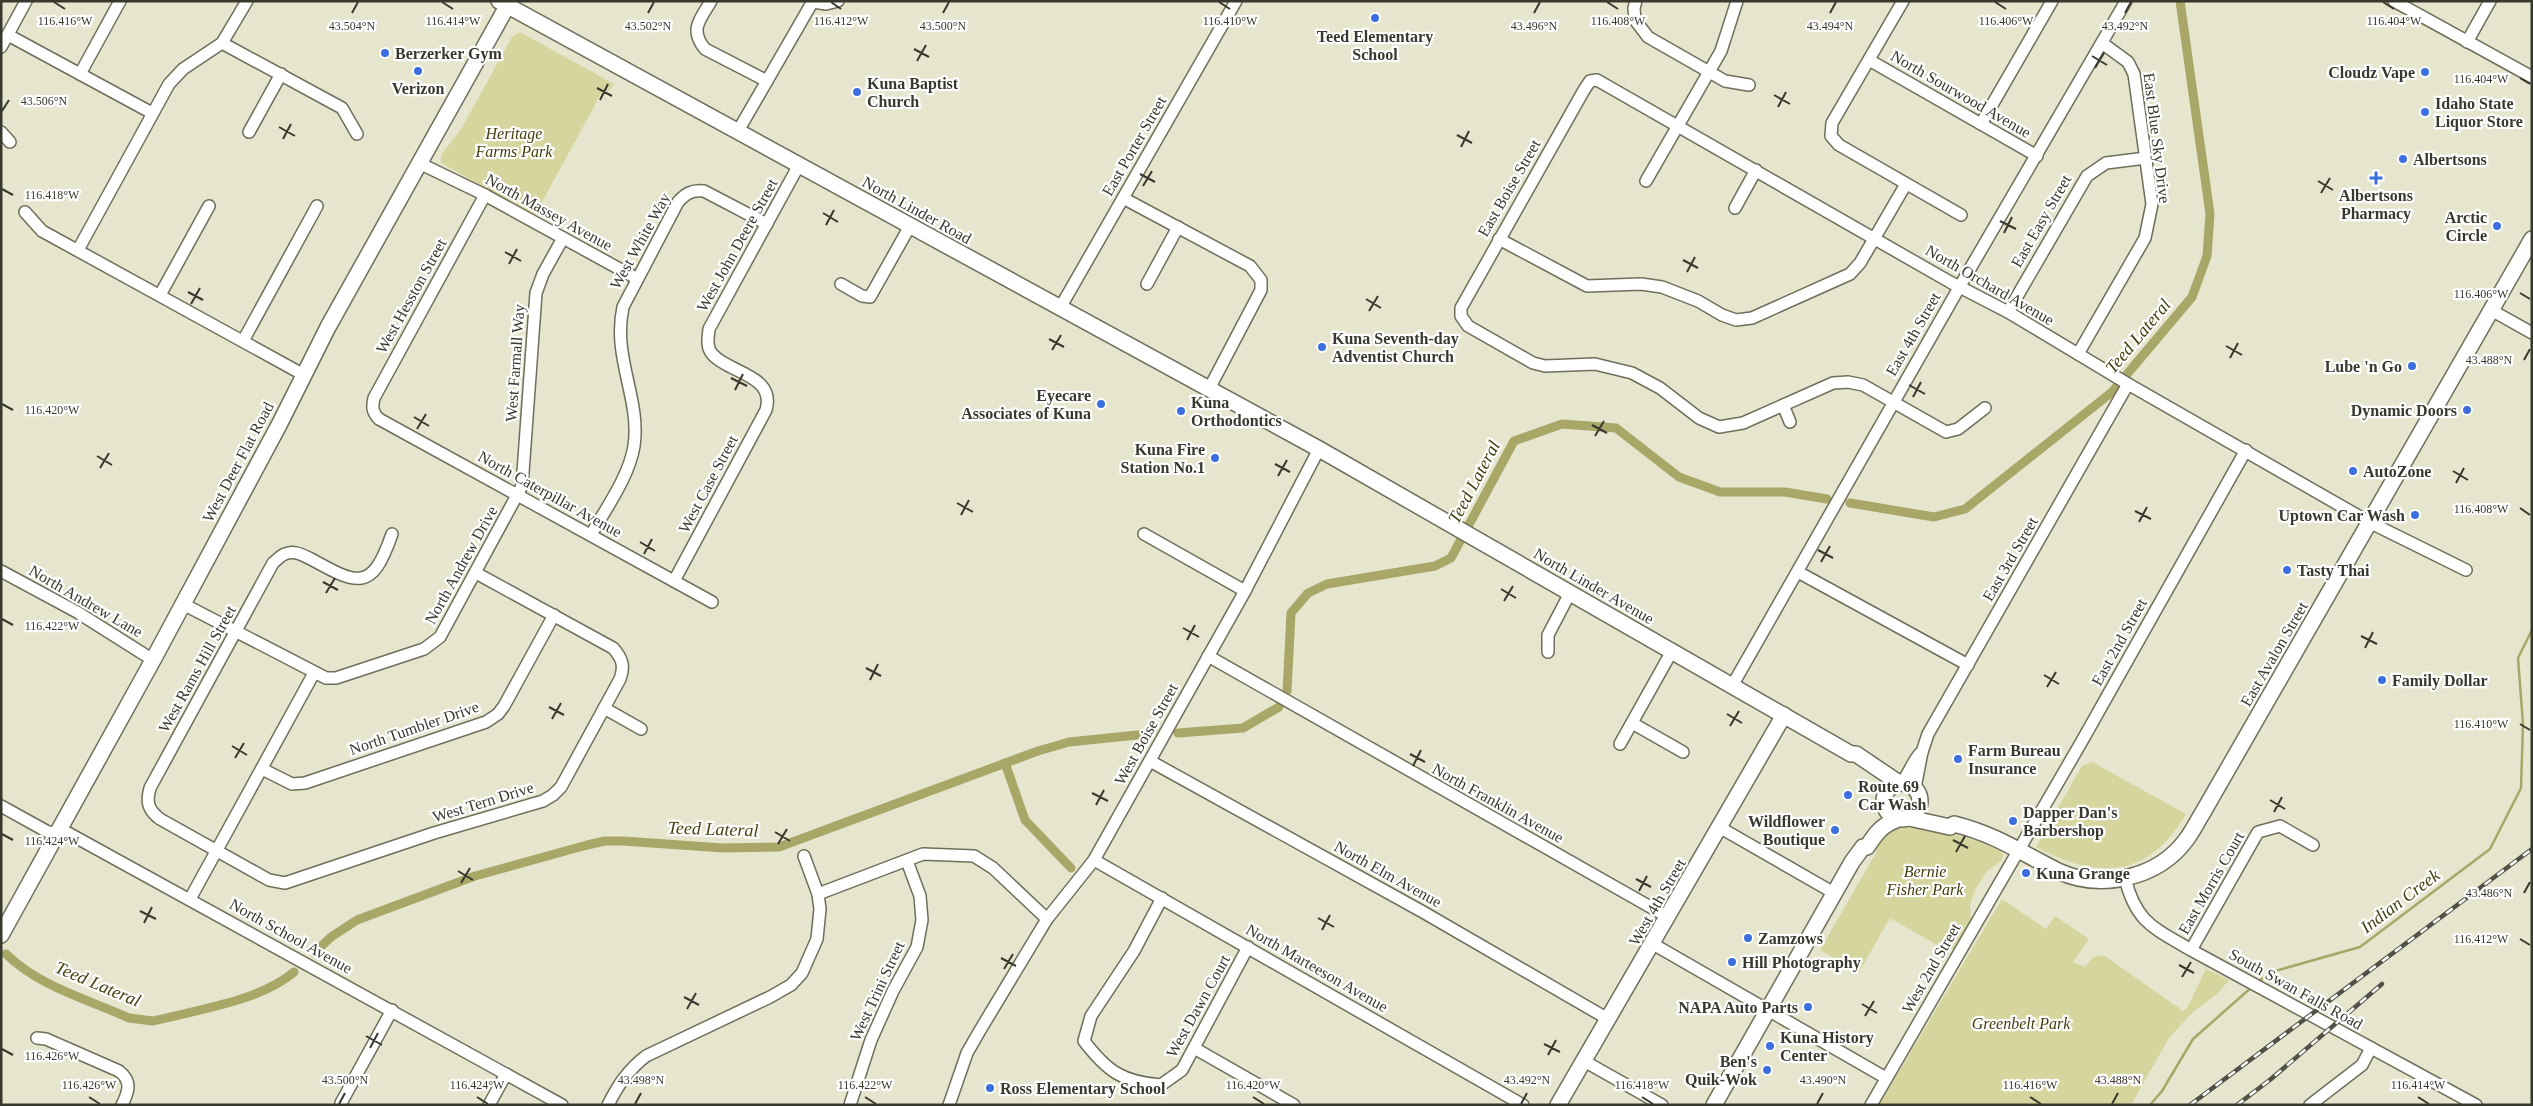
<svg xmlns="http://www.w3.org/2000/svg" width="2533" height="1106" font-family="'Times New Roman',serif">
<rect width="100%" height="100%" fill="#e6e6cf"/>
<g fill="#d5d59d">
<path d="M 520,32 L 614,84 L 610,90 L 602,92 L 535,215 L 441,163 L 441,155 L 461,129 L 512,37 Z"/>
<path d="M 2092,762 L 2186,814 C 2148,879 2098,880 2036,847 L 2082,766 Z"/>
<path d="M 1899,828 C 1933,826 1972,837 2002,852 L 2003,856 L 2000,862 L 1986,872 L 1974,892 L 1970,905 L 1971,919 L 1953,949 L 1949,947 L 1944,949 L 1890,918 L 1859,972 L 1820,950 L 1876,853 C 1878,840 1887,831 1899,828 Z"/>
<path d="M 2002,899 L 2046,929 L 2055,916 L 2089,939 L 2073,962 L 2085,967 C 2091,959 2094,954 2105,956 L 2183,1011 L 2187,1008 L 2206,969 L 2229,980 L 2218,993 L 2193,1012 L 2169,1038 L 2131,1105 L 1879,1105 Z"/>
</g>
<g fill="none" stroke-linecap="round" stroke-linejoin="round">
<g stroke="#a8a767" stroke-width="2.5">
<path d="M 2257,983 L 2268,973 L 2360,947 L 2490,849 L 2521,788 L 2523,724 L 2518,658 L 2532,630"/>
<path d="M 2150,1105 L 2162,1091 L 2193,1039 L 2253,986"/>
</g>
<g stroke="#a8a767" stroke-width="9">
<path d="M 1850,503 L 1934,517 L 1965,509 L 2112,392 L 2192,297 L 2207,256 L 2210,214 L 2180,1"/>
<path d="M 1287,691 L 1291,613 L 1308,593 L 1327,584 L 1435,566 L 1451,558 L 1514,441 L 1562,424 L 1616,428 L 1679,477 L 1720,492 L 1785,492 L 1827,499"/>
<path d="M 1178,733 L 1243,728 L 1279,707"/>
<path d="M 1005,763 L 1025,820 L 1071,868"/>
<path d="M 314,953 L 331,937 L 357,920 L 475,876 L 587,845 L 605,841 L 623,841 L 723,848 L 779,847 L 1038,751 L 1069,742 L 1147,734"/>
<path d="M 6,954 C 40,987 87,999 129,1018 L 153,1021 C 197,1010 260,1001 294,972"/>
</g>
<defs>
<g id="minor">
<path d="M 711,1 C 700,20 689,29 705,49 L 767,81"/>
<path d="M 1636,1 L 1634,8 L 1635,20 L 1648,37 L 1725,81 L 1749,85"/>
<path d="M 1903,1 L 1832,123 L 1831,136 L 1839,145 L 1961,215"/>
<path d="M 2394,1 L 2532,77"/>
<path d="M 813,2 L 826,4 L 838,1"/>
<path d="M 8,35 L 152,113"/>
<path d="M 2467,42 L 2490,1"/>
<path d="M 222,43 L 342,108 L 357,134"/>
<path d="M 1,47 L 26,1"/>
<path d="M 1869,60 L 2037,156"/>
<path d="M 80,74 L 120,1"/>
<path d="M 1981,124 L 2052,1"/>
<path d="M 738,131 L 813,1"/>
<path d="M 1,132 L 10,142"/>
<path d="M 249,132 L 281,74"/>
<path d="M 419,163 L 485,195 L 636,278"/>
<path d="M 1646,181 L 1721,51 L 1737,1"/>
<path d="M 485,195 L 374,398 C 372,407 372,412 379,419 L 712,602"/>
<path d="M 1123,198 L 1250,266 L 1261,280 L 1261,290 L 1209,389"/>
<path d="M 1735,208 L 1756,170"/>
<path d="M 25,212 L 42,231 L 304,375"/>
<path d="M 1499,239 L 1587,286 L 1641,284 L 1662,287 L 1698,301 L 1722,315 L 1736,320 L 1752,318 L 1850,274 L 1860,263 L 1906,184"/>
<path d="M 78,250 L 169,84 L 183,69 L 222,43 L 247,1"/>
<path d="M 841,284 L 862,296 L 870,297 L 910,226"/>
<path d="M 1147,284 L 1178,227"/>
<path d="M 160,295 L 209,206"/>
<path d="M 1060,308 L 1236,1"/>
<path d="M 2491,310 L 2532,333"/>
<path d="M 2008,312 L 2087,176 L 2106,163 L 2146,158"/>
<path d="M 243,341 L 317,206"/>
<path d="M 2078,354 L 2145,238 L 2152,204 L 2134,74 L 2128,62 L 2102,43"/>
<path d="M 1783,405 L 1790,422"/>
<path d="M 1985,408 L 1958,429 L 1946,432 L 1863,385 L 1848,382 L 1833,383 L 1743,423 L 1719,427 L 1699,418 L 1660,388 L 1632,373 L 1595,364 L 1545,366 L 1533,363 L 1468,326 L 1461,316 L 1461,308 L 1584,90 L 1590,81 L 1597,80 L 1950,282 L 2008,312 L 2128,384 L 2369,522 L 2466,570"/>
<path d="M 392,534 C 372,592 358,585 311,559 C 302,555 295,550 285,554 C 281,555 277,560 273,563 L 150,788 C 146,802 148,810 160,819 L 269,880 L 285,883 L 434,833 L 543,801 L 553,795 L 561,787 L 620,679 C 625,666 622,658 613,648 L 476,573"/>
<path d="M 1144,534 L 1245,591"/>
<path d="M 591,535 C 606,508 629,477 634,446 C 641,399 612,358 623,307 L 678,202 C 686,193 692,190 704,191 L 767,224"/>
<path d="M 1,571 L 77,612 L 153,660"/>
<path d="M 1798,572 L 1968,665"/>
<path d="M 674,581 L 766,410 C 776,375 729,373 713,355 C 706,348 708,338 709,329 L 799,165"/>
<path d="M 183,604 L 326,678 L 336,678 L 424,649 L 440,637 L 522,486 L 536,293 L 543,274 L 563,238"/>
<path d="M 1548,652 L 1548,635 L 1570,593"/>
<path d="M 1208,656 L 1668,917"/>
<path d="M 1732,686 L 1960,286 L 2126,1"/>
<path d="M 604,708 L 641,729"/>
<path d="M 1632,723 L 1683,752"/>
<path d="M 1620,744 L 1672,651"/>
<path d="M 1922,752 L 1928,734 L 2128,384"/>
<path d="M 1150,761 L 1423,912 L 1608,1019"/>
<path d="M 262,769 L 292,784 L 305,783 L 486,722 L 498,714 L 504,706 L 554,615"/>
<path d="M 1901,783 C 1910,773 1914,757 1922,752 L 1915,788"/>
<path d="M 1,806 L 48,832 L 68,833 L 562,1105"/>
<path d="M 1719,827 L 1834,893"/>
<path d="M 1094,860 L 1523,1105"/>
<path d="M 2125,878 C 2136,923 2154,928 2191,950 L 2476,1105"/>
<path d="M 818,894 L 923,854 L 974,856 L 993,868 L 1047,919"/>
<path d="M 1162,898 L 1134,951 L 1091,1016 L 1084,1041 C 1107,1071 1122,1082 1161,1085 L 1182,1070 L 1248,947"/>
<path d="M 190,899 L 314,673"/>
<path d="M 1653,944 L 1886,1078"/>
<path d="M 2191,950 L 2258,832 L 2280,826 L 2313,845"/>
<path d="M 37,1038 L 46,1039 L 119,1071 C 132,1081 129,1091 122,1105"/>
<path d="M 1194,1048 L 1294,1105"/>
<path d="M 1584,1061 L 1662,1105"/>
<path d="M 341,1103 L 392,1010"/>
<path d="M 489,1105 L 506,1074"/>
<path d="M 608,1105 C 618,1085 628,1070 646,1056 L 770,997 L 791,985 L 802,973 L 817,939 L 820,909 L 818,894 L 804,856"/>
<path d="M 850,1105 L 871,1040 L 893,991 L 917,947 L 922,920 L 920,896 L 907,861"/>
<path d="M 949,1105 L 967,1053 L 979,1032 L 1047,919 L 1094,860 L 1245,591 L 1319,449"/>
<path d="M 1871,1105 L 2082,741 L 2246,450"/>
<path d="M 2310,1105 L 2362,1065 L 2371,1048"/>
</g>
<g id="major">
<path d="M 499,1 L 1319,449 L 1851,754 L 1856,754 L 1899,783"/>
<circle cx="1902" cy="801" r="18"/>
<path d="M 1909,818 L 1950,827 L 1954,824 C 1997,835 2020,852 2058,871 C 2101,891 2158,878 2186,840 C 2192,832 2197,822 2202,814 L 2532,239"/>
<path d="M 1,935 L 153,660 L 279,425 L 328,327 L 510,1"/>
<path d="M 1558,1105 L 1784,715"/>
<path d="M 1714,1105 L 1852,862 L 1863,847 L 1867,847 C 1876,833 1882,825 1898,819"/>
</g>
</defs>
<use href="#minor" stroke="#6e6e5a" stroke-width="14"/>
<use href="#major" stroke="#6e6e5a" stroke-width="18"/>
<use href="#minor" stroke="#fff" stroke-width="11"/>
<use href="#major" stroke="#fff" stroke-width="15"/>
<defs>
<g id="rail">
<path d="M 2190,1105 L 2532,849"/>
<path d="M 2237,1105 L 2271,1079 L 2382,984"/>
</g>
</defs>
<use href="#rail" stroke="#515146" stroke-width="4.5"/>
<use href="#rail" stroke="#fff" stroke-width="2.5" stroke-dasharray="8" stroke-linecap="butt"/>
</g>
<path fill="none" stroke="#38382f" stroke-width="2" d="M 54,2 L 65,9M 442,2 L 453,9M 831,2 L 841,9M 1219,2 L 1230,9M 1607,2 L 1618,9M 1995,2 L 2006,9M 2383,2 L 2394,9M 352,13 L 358,2M 648,13 L 654,2M 943,13 L 949,2M 1534,13 L 1540,2M 1830,13 L 1836,2M 2125,13 L 2131,2M 914,49 L 929,57M 2092,56 L 2107,65M 917,61 L 926,45M 2095,68 L 2104,53M 2520,78 L 2530,84M 597,88 L 612,96M 1774,95 L 1790,104M 600,100 L 608,84M 1778,107 L 1786,92M 2,111 L 9,100M 279,127 L 295,136M 1457,135 L 1472,143M 283,139 L 291,124M 1461,147 L 1469,131M 1140,174 L 1155,182M 2318,181 L 2333,190M 1143,186 L 1152,171M 2,189 L 13,195M 2321,193 L 2330,178M 823,213 L 838,222M 2000,221 L 2016,229M 826,225 L 834,210M 2004,233 L 2012,217M 505,252 L 521,261M 1683,260 L 1698,268M 509,264 L 517,249M 1687,272 L 1695,257M 188,292 L 203,300M 2520,293 L 2530,299M 1366,299 L 1381,308M 191,304 L 200,288M 1369,311 L 1378,296M 1049,339 L 1064,347M 2226,346 L 2242,355M 1052,350 L 1061,335M 2230,358 L 2238,343M 2524,360 L 2530,349M 731,378 L 747,386M 1909,385 L 1925,394M 735,390 L 743,374M 1913,397 L 1921,382M 2,404 L 13,410M 414,417 L 429,426M 1592,425 L 1607,433M 417,429 L 426,414M 1595,436 L 1604,421M 97,456 L 112,465M 1275,464 L 1290,472M 100,468 L 109,453M 2453,471 L 2468,480M 1278,476 L 1287,460M 2456,483 L 2464,468M 957,503 L 973,512M 2520,508 L 2530,515M 2135,511 L 2151,519M 961,515 L 969,500M 2139,522 L 2147,507M 640,542 L 655,551M 1818,550 L 1833,558M 644,554 L 652,539M 1821,562 L 1830,546M 323,582 L 338,590M 1501,589 L 1516,598M 326,593 L 335,578M 1504,601 L 1513,586M 2,619 L 13,625M 1183,628 L 1199,637M 2361,636 L 2377,644M 1187,640 L 1195,625M 2365,648 L 2373,632M 866,668 L 881,676M 2044,675 L 2059,684M 870,680 L 878,664M 2047,687 L 2056,672M 549,707 L 564,715M 1727,714 L 1742,723M 552,719 L 561,703M 2520,724 L 2530,730M 1730,726 L 1739,711M 232,746 L 247,755M 1410,754 L 1425,762M 235,758 L 244,743M 1413,766 L 1421,750M 1092,793 L 1108,801M 2270,800 L 2285,809M 1096,805 L 1104,790M 2274,812 L 2282,797M 775,832 L 790,841M 2,834 L 13,840M 1953,840 L 1968,848M 778,844 L 787,829M 1956,852 L 1965,836M 458,871 L 473,880M 1636,879 L 1651,887M 461,883 L 470,868M 1639,891 L 1647,876M 2524,893 L 2530,882M 140,911 L 156,919M 1318,918 L 1334,927M 144,923 L 152,907M 1322,930 L 1330,915M 2520,939 L 2530,945M 1001,958 L 1016,966M 2179,965 L 2194,973M 1004,969 L 1013,954M 2182,977 L 2191,962M 684,997 L 699,1005M 1862,1004 L 1877,1013M 687,1009 L 696,993M 1865,1016 L 1874,1001M 366,1036 L 382,1045M 1544,1044 L 1560,1052M 370,1048 L 378,1033M 2,1049 L 13,1055M 1548,1055 L 1556,1040M 89,1097 L 100,1104M 477,1097 L 488,1104M 865,1097 L 876,1104M 1253,1097 L 1264,1104M 1642,1097 L 1653,1104M 2030,1097 L 2041,1104M 2418,1097 L 2429,1104M 339,1104 L 345,1093M 635,1104 L 641,1093M 1521,1104 L 1527,1093M 1817,1104 L 1823,1093M 2112,1104 L 2118,1093"/>
<g fill="#3c6edf" stroke="#fff" stroke-width="2">
<circle cx="1375" cy="18" r="5"/>
<circle cx="385" cy="53" r="5"/>
<circle cx="418" cy="71" r="5"/>
<circle cx="2425" cy="72" r="5"/>
<circle cx="857" cy="92" r="5"/>
<circle cx="2425" cy="112" r="5"/>
<circle cx="2403" cy="159" r="5"/>
<path d="M2373.5 170.5h5v5h5v5h-5v5h-5v-5h-5v-5h5z"/>
<circle cx="2497" cy="226" r="5"/>
<circle cx="1322" cy="347" r="5"/>
<circle cx="2412" cy="366" r="5"/>
<circle cx="1101" cy="404" r="5"/>
<circle cx="2467" cy="410" r="5"/>
<circle cx="1181" cy="411" r="5"/>
<circle cx="1215" cy="458" r="5"/>
<circle cx="2353" cy="471" r="5"/>
<circle cx="2415" cy="515" r="5"/>
<circle cx="2287" cy="570" r="5"/>
<circle cx="2382" cy="680" r="5"/>
<circle cx="1958" cy="759" r="5"/>
<circle cx="1848" cy="795" r="5"/>
<circle cx="2013" cy="821" r="5"/>
<circle cx="1835" cy="830" r="5"/>
<circle cx="2026" cy="873" r="5"/>
<circle cx="1748" cy="938" r="5"/>
<circle cx="1732" cy="962" r="5"/>
<circle cx="1808" cy="1007" r="5"/>
<circle cx="1770" cy="1046" r="5"/>
<circle cx="1767" cy="1070" r="5"/>
<circle cx="990" cy="1088" r="5"/>
</g>
<g text-anchor="middle" dominant-baseline="central" stroke-width="4.5" stroke-linejoin="round" paint-order="stroke">
<g font-size="16" font-weight="bold" fill="#38382f" stroke="#fff" text-anchor="start">
<text x="1375" y="36" text-anchor="middle">Teed Elementary<tspan x="1375" dy="18">School</tspan></text>
<text x="395" y="53">Berzerker Gym</text>
<text x="2415" y="72" text-anchor="end">Cloudz Vape</text>
<text x="867" y="83">Kuna Baptist<tspan x="867" dy="18">Church</tspan></text>
<text x="418" y="88" text-anchor="middle">Verizon</text>
<text x="2435" y="103">Idaho State<tspan x="2435" dy="18">Liquor Store</tspan></text>
<text x="2413" y="159">Albertsons</text>
<text x="2376" y="195" text-anchor="middle">Albertsons<tspan x="2376" dy="18">Pharmacy</tspan></text>
<text x="2487" y="217" text-anchor="end">Arctic<tspan x="2487" dy="18">Circle</tspan></text>
<text x="1332" y="338">Kuna Seventh-day<tspan x="1332" dy="18">Adventist Church</tspan></text>
<text x="2402" y="366" text-anchor="end">Lube 'n Go</text>
<text x="1091" y="395" text-anchor="end">Eyecare<tspan x="1091" dy="18">Associates of Kuna</tspan></text>
<text x="1191" y="402">Kuna<tspan x="1191" dy="18">Orthodontics</tspan></text>
<text x="2457" y="410" text-anchor="end">Dynamic Doors</text>
<text x="1205" y="449" text-anchor="end">Kuna Fire<tspan x="1205" dy="18">Station No.1</tspan></text>
<text x="2363" y="471">AutoZone</text>
<text x="2405" y="515" text-anchor="end">Uptown Car Wash</text>
<text x="2297" y="570">Tasty Thai</text>
<text x="2392" y="680">Family Dollar</text>
<text x="1968" y="750">Farm Bureau<tspan x="1968" dy="18">Insurance</tspan></text>
<text x="1858" y="786">Route 69<tspan x="1858" dy="18">Car Wash</tspan></text>
<text x="2023" y="812">Dapper Dan's<tspan x="2023" dy="18">Barbershop</tspan></text>
<text x="1825" y="821" text-anchor="end">Wildflower<tspan x="1825" dy="18">Boutique</tspan></text>
<text x="2036" y="873">Kuna Grange</text>
<text x="1758" y="938">Zamzows</text>
<text x="1742" y="962">Hill Photography</text>
<text x="1798" y="1007" text-anchor="end">NAPA Auto Parts</text>
<text x="1780" y="1037">Kuna History<tspan x="1780" dy="18">Center</tspan></text>
<text x="1757" y="1061" text-anchor="end">Ben's<tspan x="1757" dy="18">Quik-Wok</tspan></text>
<text x="1000" y="1088">Ross Elementary School</text>
</g>
<g font-size="16" fill="#38382f" stroke="#fff">
<text transform="translate(1961 94) rotate(30)">North Sourwood Avenue</text>
<text transform="translate(2157 138) rotate(83)">East Blue Sky Drive</text>
<text transform="translate(1134 146) rotate(-60)">East Porter Street</text>
<text transform="translate(1509 188) rotate(-60)">East Boise Street</text>
<text transform="translate(917 210) rotate(29)">North Linder Road</text>
<text transform="translate(549 212) rotate(29)">North Massey Avenue</text>
<text transform="translate(2041 221) rotate(-60)">East Easy Street</text>
<text transform="translate(640 241) rotate(-61)">West White Way</text>
<text transform="translate(737 245) rotate(-61)">West John Deere Street</text>
<text transform="translate(1990 285) rotate(30)">North Orchard Avenue</text>
<text transform="translate(411 296) rotate(-61)">West Hesston Street</text>
<text transform="translate(1913 334) rotate(-60)">East 4th Street</text>
<text transform="translate(515 363) rotate(-86)">West Farmall Way</text>
<text transform="translate(238 462) rotate(-62)">West Deer Flat Road</text>
<text transform="translate(708 484) rotate(-62)">West Case Street</text>
<text transform="translate(550 494) rotate(29)">North Caterpillar Avenue</text>
<text transform="translate(2010 559) rotate(-60)">East 3rd Street</text>
<text transform="translate(461 565) rotate(-61)">North Andrew Drive</text>
<text transform="translate(1594 586) rotate(30)">North Linder Avenue</text>
<text transform="translate(86 601) rotate(30)">North Andrew Lane</text>
<text transform="translate(2119 642) rotate(-61)">East 2nd Street</text>
<text transform="translate(2274 654) rotate(-60)">East Avalon Street</text>
<text transform="translate(197 669) rotate(-61)">West Rams Hill Street</text>
<text transform="translate(414 728) rotate(-19)">North Tumbler Drive</text>
<text transform="translate(1146 734) rotate(-61)">West Boise Street</text>
<text transform="translate(483 802) rotate(-17)">West Tern Drive</text>
<text transform="translate(1498 803) rotate(29)">North Franklin Avenue</text>
<text transform="translate(1388 874) rotate(29)">North Elm Avenue</text>
<text transform="translate(2211 883) rotate(-60)">East Morris Court</text>
<text transform="translate(1657 902) rotate(-60)">West 4th Street</text>
<text transform="translate(291 936) rotate(29)">North School Avenue</text>
<text transform="translate(1317 968) rotate(30)">North Marteeson Avenue</text>
<text transform="translate(1931 968) rotate(-60)">West 2nd Street</text>
<text transform="translate(2296 989) rotate(29)">South Swan Falls Road</text>
<text transform="translate(877 991) rotate(-65)">West Trini Street</text>
<text transform="translate(1198 1006) rotate(-61)">West Dawn Court</text>
</g>
<g font-size="16" font-style="italic" fill="#403f0b" stroke="#fff">
<text x="514" y="133">Heritage<tspan x="514" dy="18">Farms Park</tspan></text>
<text x="1925" y="871">Bernie<tspan x="1925" dy="18">Fisher Park</tspan></text>
<text x="2021" y="1023">Greenbelt Park</text>
</g>
<g font-size="18" font-style="italic" fill="#444210" stroke="#fff">
<text transform="translate(2138 336) rotate(-50)">Teed Lateral</text>
<text transform="translate(1474 482) rotate(-62)">Teed Lateral</text>
<text transform="translate(713 829) rotate(2)">Teed Lateral</text>
<text transform="translate(2400 901) rotate(-37)">Indian Creek</text>
<text transform="translate(98 984) rotate(23)">Teed Lateral</text>
</g>
</g>
<g font-size="12" text-anchor="middle" fill="#38382f" stroke="#fff" stroke-width="4.5" stroke-linejoin="round" paint-order="stroke">
<text x="2006" y="25">116.406°W</text>
<text x="2394" y="25">116.404°W</text>
<text x="65" y="25">116.416°W</text>
<text x="453" y="25">116.414°W</text>
<text x="841" y="25">116.412°W</text>
<text x="1230" y="25">116.410°W</text>
<text x="1618" y="25">116.408°W</text>
<text x="352" y="30">43.504°N</text>
<text x="648" y="30">43.502°N</text>
<text x="943" y="30">43.500°N</text>
<text x="1534" y="30">43.496°N</text>
<text x="1830" y="30">43.494°N</text>
<text x="2125" y="30">43.492°N</text>
<text x="2481" y="83">116.404°W</text>
<text x="44" y="105">43.506°N</text>
<text x="52" y="199">116.418°W</text>
<text x="2481" y="298">116.406°W</text>
<text x="2489" y="364">43.488°N</text>
<text x="52" y="414">116.420°W</text>
<text x="2481" y="513">116.408°W</text>
<text x="52" y="630">116.422°W</text>
<text x="2481" y="728">116.410°W</text>
<text x="52" y="845">116.424°W</text>
<text x="2489" y="897">43.486°N</text>
<text x="2481" y="943">116.412°W</text>
<text x="52" y="1060">116.426°W</text>
<text x="345" y="1084">43.500°N</text>
<text x="641" y="1084">43.498°N</text>
<text x="1527" y="1084">43.492°N</text>
<text x="1823" y="1084">43.490°N</text>
<text x="2118" y="1084">43.488°N</text>
<text x="89" y="1089">116.426°W</text>
<text x="477" y="1089">116.424°W</text>
<text x="865" y="1089">116.422°W</text>
<text x="1253" y="1089">116.420°W</text>
<text x="1642" y="1089">116.418°W</text>
<text x="2030" y="1089">116.416°W</text>
<text x="2418" y="1089">116.414°W</text>
</g>
<rect width="2533" height="1106" fill="none" stroke="#38382f" stroke-width="5"/>
</svg>
